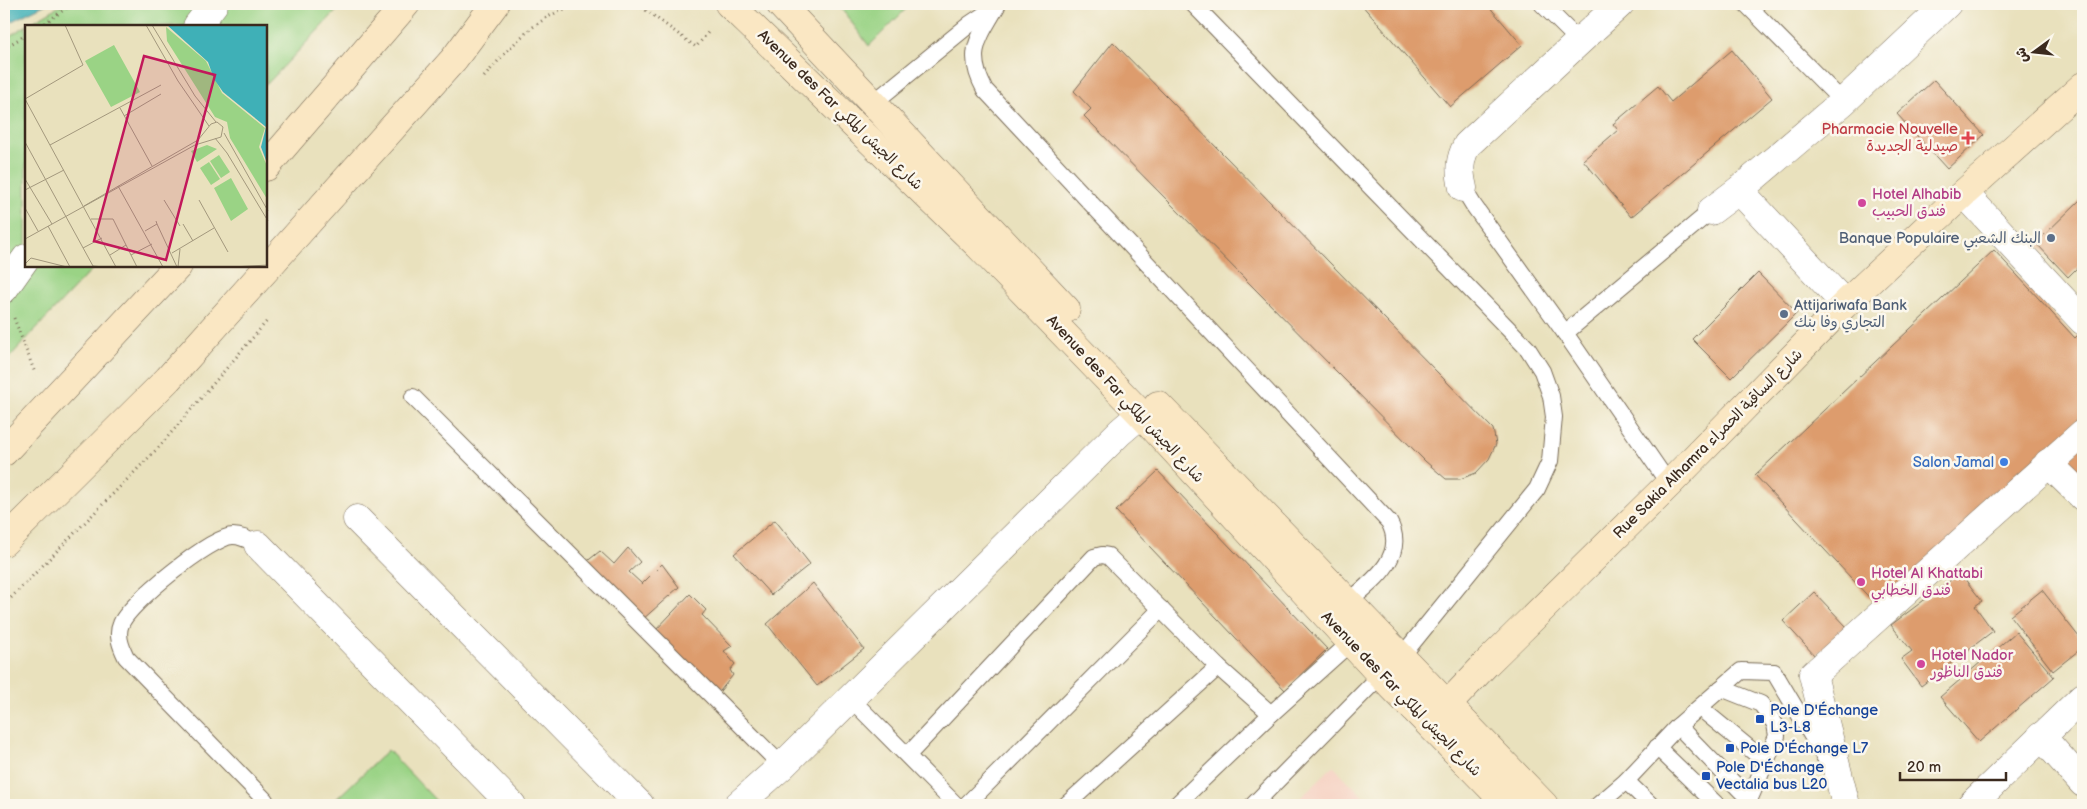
<svg xmlns="http://www.w3.org/2000/svg" width="2087" height="809" font-family="'Balsamiq Sans','Playpen Sans Arabic',sans-serif">
<rect width="100%" height="100%" fill="#fbf7ec"/>
<filter id="ink" filterUnits="userSpaceOnUse"><feTurbulence type="fractalNoise" baseFrequency=".02" numOctaves="2"/><feDisplacementMap in="SourceGraphic" scale="10" xChannelSelector="R" yChannelSelector="G"/><feConvolveMatrix kernelMatrix="1 2 1 2 8 2 1 2 1" color-interpolation-filters="sRGB"/></filter>
<filter id="wash" filterUnits="userSpaceOnUse"><feTurbulence type="fractalNoise" baseFrequency=".0096" numOctaves="4" result="noise"/><feDisplacementMap in="SourceGraphic" scale="20" xChannelSelector="R" yChannelSelector="G"/><feGaussianBlur stdDeviation="1.12" result="paint"/><feColorMatrix in="noise" values="0 0 0 0 0 0 0 0 0 0 0 0 0 0 0 0 0 1.4 0 .05"/><feComposite in="paint" operator="in"/></filter>
<g filter="url(#wash)">
<rect width="100%" height="100%" fill="#e9e1bd"/>
<path fill="#f6d2c3" d="M 1333,766 L 1372,805 L 1293,805 Z"/>
<g fill="#9ad385" stroke="#6a7e52">
<path d="M 63,4 L 343,4 L 266,85 L 266,26 L 26,26 L 26,266 L 95,266 L 4,363 L 4,39 Z"/>
<path d="M 838,4 L 911,4 L 869,46 Z"/>
<path d="M 388,750 L 440,805 L 330,805 Z"/>
</g>
<path fill="#3fb0b7" stroke="#3d6d6a" d="M 4,4 L 46,4 L 4,25 Z"/>
<g id="blocks">
<g fill="#dd9c6d">
<path d="M 1361,4 L 1487,4 L 1522,45 L 1450,107 Z"/>
<path d="M 1113,42 L 1493,429 L 1496,444 L 1489,459 L 1476,473 L 1460,479 L 1446,479 L 1425,461 L 1084,116 L 1091,109 L 1074,91 Z"/>
<path d="M 1732,50 L 1772,98 L 1631,217 L 1583,160 L 1618,130 L 1613,124 L 1658,86 L 1671,102 Z"/>
<path d="M 1934,80 L 1984,135 L 1947,169 L 1897,114 Z"/>
<path d="M 2083,197 L 2083,262 L 2068,277 L 2036,243 Z"/>
<path d="M 1994,250 L 2075,338 L 2081,332 L 2083,334 L 2083,417 L 1879,608 L 1755,475 Z"/>
<path d="M 1758,273 L 1797,313 L 1731,378 L 1692,339 Z"/>
<path d="M 2083,442 L 2083,481 L 2061,461 Z"/>
<path d="M 1158,471 L 1327,649 L 1285,690 L 1116,511 Z"/>
<path d="M 775,520 L 810,564 L 771,595 L 734,554 Z"/>
<path d="M 628,548 L 640,562 L 629,572 L 642,584 L 662,564 L 679,587 L 642,620 L 585,563 L 600,551 L 614,564 Z"/>
<path d="M 1960,573 L 1982,601 L 1975,606 L 1993,631 L 1921,686 L 1901,659 L 1912,651 L 1891,625 Z"/>
<path d="M 813,583 L 864,649 L 817,686 L 767,624 Z"/>
<path d="M 2042,590 L 2083,642 L 2083,647 L 2053,671 L 2010,616 Z"/>
<path d="M 1814,592 L 1847,627 L 1815,656 L 1783,621 Z"/>
<path d="M 690,594 L 706,610 L 702,615 L 732,646 L 724,651 L 735,664 L 730,670 L 733,675 L 716,696 L 654,632 Z"/>
<path d="M 2016,632 L 2054,677 L 1979,742 L 1940,697 Z"/>
</g>
</g>
</g>
<g filter="url(#ink)">
<use href="#blocks" fill-opacity="0" stroke="#786a56" stroke-width="1"/>
<g fill="none" stroke-linecap="round" stroke-linejoin="round">
<defs>
<g id="lane">
<path d="M 1193,4 L 1528,349 L 1542,371 L 1551,396 L 1554,417 L 1550,461 L 1537,489 L 1401,657"/>
<path d="M 1542,4 L 1578,40"/>
<path d="M 1746,4 L 1843,102"/>
<path d="M 997,6 C 978,39 965,53 985,90 L 1389,522 C 1408,556 1372,582 1348,602"/>
<path d="M 872,104 L 970,24 L 994,8"/>
<path d="M 1463,188 L 1474,206 L 1565,333 L 1669,484"/>
<path d="M 1565,333 L 1711,211"/>
<path d="M 413,397 L 782,766"/>
<path d="M 258,545 C 250,541 243,536 233,536 C 212,536 128,604 121,624 C 116,635 121,647 126,657 L 265,800"/>
<path d="M 1721,688 L 1761,704 L 1775,724 L 1777,736 L 1747,805"/>
<path d="M 850,698 L 956,805"/>
<path d="M 1700,708 L 1766,762"/>
<path d="M 1678,726 L 1750,800"/>
<path d="M 1657,747 L 1717,805"/>
<path d="M 908,755 L 1094,557 L 1102,555 L 1108,556 L 1218,667 L 1271,714"/>
<path d="M 1626,781 L 1651,805"/>
<path d="M 966,805 L 1161,609"/>
<path d="M 1066,805 L 1218,667"/>
<path d="M 1176,805 L 1271,714 L 1351,642"/>
<path d="M 1253,805 L 1381,675"/>
<path d="M 1598,805 L 1626,781 L 1678,726 L 1741,671 L 1774,672 L 1828,763"/>
</g>
<g id="street">
<path d="M 197,26 L 214,4"/>
<path d="M 1463,188 C 1459,171 1459,160 1467,145 L 1620,4"/>
<path d="M 1739,190 L 1843,102 L 1947,4"/>
<path d="M 1964,193 L 2083,321"/>
<path d="M 1711,211 L 1739,190 L 1845,304"/>
<path d="M 4,289 L 26,258"/>
<path d="M 2048,463 L 2083,497"/>
<path d="M 357,519 L 640,805"/>
<path d="M 258,545 L 512,805"/>
<path d="M 2041,736 L 2083,783"/>
<path d="M 738,805 L 782,766 L 1120,432 L 1141,414"/>
<path d="M 1846,805 L 1813,675 L 2083,433"/>
<path d="M 1971,805 L 2083,697"/>
</g>
<g id="secondary">
<path d="M 729,4 L 978,245 L 1141,414 L 1381,675 L 1508,805"/>
<path d="M 780,4 L 1066,309"/>
<path d="M 266,167 L 406,4"/>
<path d="M 1158,405 L 1544,805"/>
<path d="M 4,452 L 178,266"/>
<path d="M 4,542 L 168,379 L 454,59 L 495,4"/>
<path d="M 1435,718 L 1486,664 L 1669,484 L 1845,304 L 1964,193 L 2083,86"/>
</g>
</defs>
<use href="#lane" stroke="#786a56" stroke-width="18"/>
<use href="#street" stroke="#786a56" stroke-width="29"/>
<use href="#secondary" stroke="#786a56" stroke-width="29"/>
<g stroke="#786a56" stroke-width="3" stroke-dasharray="1 4" stroke-linecap="butt">
<path d="M 632,4 L 643,8 L 696,47 L 710,30"/>
<path d="M 41,26 L 72,4"/>
<path d="M 4,48 L 26,35"/>
<path d="M 484,77 C 511,46 540,11 584,4"/>
<path d="M 14,318 L 35,373"/>
<path d="M 4,605 L 159,447 L 267,321"/>
</g>
<use href="#lane" stroke="#fff" stroke-width="16"/>
<use href="#street" stroke="#fff" stroke-width="28"/>
<use href="#secondary" stroke="#fae7c3" stroke-width="28"/>
</g>
</g>
<path fill="#e0444e" stroke="#fbf7ec" stroke-width="2" d="M1965.5 130.5h5v5h5v5h-5v5h-5v-5h-5v-5h5z"/>
<g fill="#d1479c" stroke="#fbf7ec" stroke-width="2">
<circle cx="1862" cy="203" r="5"/>
<circle cx="1861" cy="582" r="5"/>
<circle cx="1921" cy="664" r="5"/>
</g>
<g fill="#5c6f8a" stroke="#fbf7ec" stroke-width="2">
<circle cx="2051" cy="238" r="5"/>
<circle cx="1784" cy="314" r="5"/>
</g>
<circle fill="#3f7fe0" stroke="#fbf7ec" stroke-width="2" cx="2004" cy="462" r="5"/>
<g fill="#1a4fb4" stroke="#fbf7ec" stroke-width="2">
<rect x="1755" y="714" width="10" height="10" rx="2.5"/>
<rect x="1725" y="743" width="10" height="10" rx="2.5"/>
<rect x="1701" y="771" width="10" height="10" rx="2.5"/>
</g>
<g text-anchor="middle" dominant-baseline="central" stroke-width="5" stroke-linejoin="round" paint-order="stroke">
<g font-size="15" fill="#3b2a1e" stroke="#fbf7ec">
<text transform="translate(840 110) rotate(44)">Avenue des Far شارع الجيش الملكي</text>
<text transform="translate(1125 399) rotate(47)">Avenue des Far شارع الجيش الملكي</text>
<text transform="translate(1708 444) rotate(-45)">Rue Sakia Alhamra شارع الساقية الحمراء</text>
<text transform="translate(1401 694) rotate(46)">Avenue des Far شارع الجيش الملكي</text>
</g>
<g font-size="15" fill="#be3a42" stroke="#fbf7ec" text-anchor="end">
<text x="1958" y="129">Pharmacie Nouvelle<tspan x="1958" dy="17">صيدلية الجديدة</tspan></text>
</g>
<g font-size="15" fill="#b23c85" stroke="#fbf7ec" text-anchor="start">
<text x="1872" y="194">Hotel Alhabib<tspan x="1872" dy="17">فندق الحبيب</tspan></text>
<text x="1871" y="573">Hotel Al Khattabi<tspan x="1871" dy="17">فندق الخطابي</tspan></text>
<text x="1931" y="655">Hotel Nador<tspan x="1931" dy="17">فندق الناظور</tspan></text>
</g>
<g font-size="15" fill="#4e5e75" stroke="#fbf7ec" text-anchor="end">
<text x="2041" y="238">Banque Populaire البنك الشعبي</text>
<text x="1794" y="305" text-anchor="start">Attijariwafa Bank<tspan x="1794" dy="17">التجاري وفا بنك</tspan></text>
</g>
<g font-size="15" fill="#366cbe" stroke="#fbf7ec" text-anchor="end">
<text x="1994" y="462">Salon Jamal</text>
</g>
<g font-size="15" fill="#164399" stroke="#fbf7ec" text-anchor="start">
<text x="1770" y="710">Pole D'Échange<tspan x="1770" dy="17">L3-L8</tspan></text>
<text x="1740" y="748">Pole D'Échange L7</text>
<text x="1716" y="767">Pole D'Échange<tspan x="1716" dy="17">Vectalia bus L20</tspan></text>
</g>
</g>
<g transform="translate(25 25)">
<rect width="242" height="242" fill="#e9e1bd"/>
<path d="M 141,2 L 181,36 L 197,68 L 240,103 L 234,122 L 242,141 L 242,174 L 205,113 L 202,97 L 190,92 L 142,16 ZM 89,20 L 115,67 L 86,82 L 60,36 ZM 182,120 L 192,124 L 172,137 L 166,126 ZM 194,130 L 205,147 L 196,153 L 185,136 ZM 184,137 L 195,154 L 186,160 L 175,143 ZM 206,153 L 223,184 L 206,196 L 189,163 Z" fill="#9ad385"/>
<path d="M 142,0 L 242,0 L 242,138 L 236,122 L 241,102 L 198,67 L 189,54 L 183,37 Z" fill="#3fb0b7"/>
<path fill="none" stroke="#a3987d" stroke-width="1" d="M 121,0 L 153,56 L 184,101M 127,0 L 170,71 L 191,97M 0,74 L 91,242M 0,74 L 58,40 L 40,0M 95,83 L 127,141M 99,91 L 136,69M 199,108 L 243,186M 190,113 L 202,128 L 243,196M 0,117 L 68,241 L 79,242M 25,120 L 136,60M 0,154 L 27,199M 93,161 L 138,242M 0,165 L 39,145M 139,175 L 155,201M 174,175 L 203,227M 0,183 L 13,206M 66,194 L 88,194 L 112,242M 132,199 L 152,242M 158,199 L 168,216M 23,201 L 45,242M 120,206 L 132,199 L 131,196M 0,214 L 170,120 L 196,112 L 198,102 L 192,97 L 186,99 L 173,115 L 59,181M 58,223 L 77,213M 147,228 L 189,203M 85,230 L 101,220M 106,230 L 127,219M 0,239 L 6,233 L 42,242M 153,242 L 155,224M 207,242 L 243,240"/>
<path fill="#c2185b" fill-opacity="0.15" stroke="#c2185b" stroke-width="2.5" d="M 119,31 L 190,50 L 141,235 L 69,216 Z"/>
<rect width="242" height="242" fill="none" stroke="#3b2a1e" stroke-width="2.5"/>
</g>
<rect width="2087" height="809" fill="none" stroke="#fbf7ec" stroke-width="20"/>
<g transform="translate(2034 52) rotate(255)" stroke="#fbf7ec" stroke-width="4" paint-order="stroke">
<path d="M0-4L9 19L0 12L-9 19Z" fill="#3b2a1e"/>
<text y="-8" font-size="14" font-weight="bold" text-anchor="middle" fill="#3b2a1e">ش</text>
</g>
<path d="M1900 772v8h106v-8" fill="none" stroke="#3b2a1e" stroke-width="2.5"/>
<text x="1907" y="772" font-size="15" fill="#3b2a1e" stroke="#fbf7ec" stroke-width="4" paint-order="stroke">20 m</text>
</svg>
